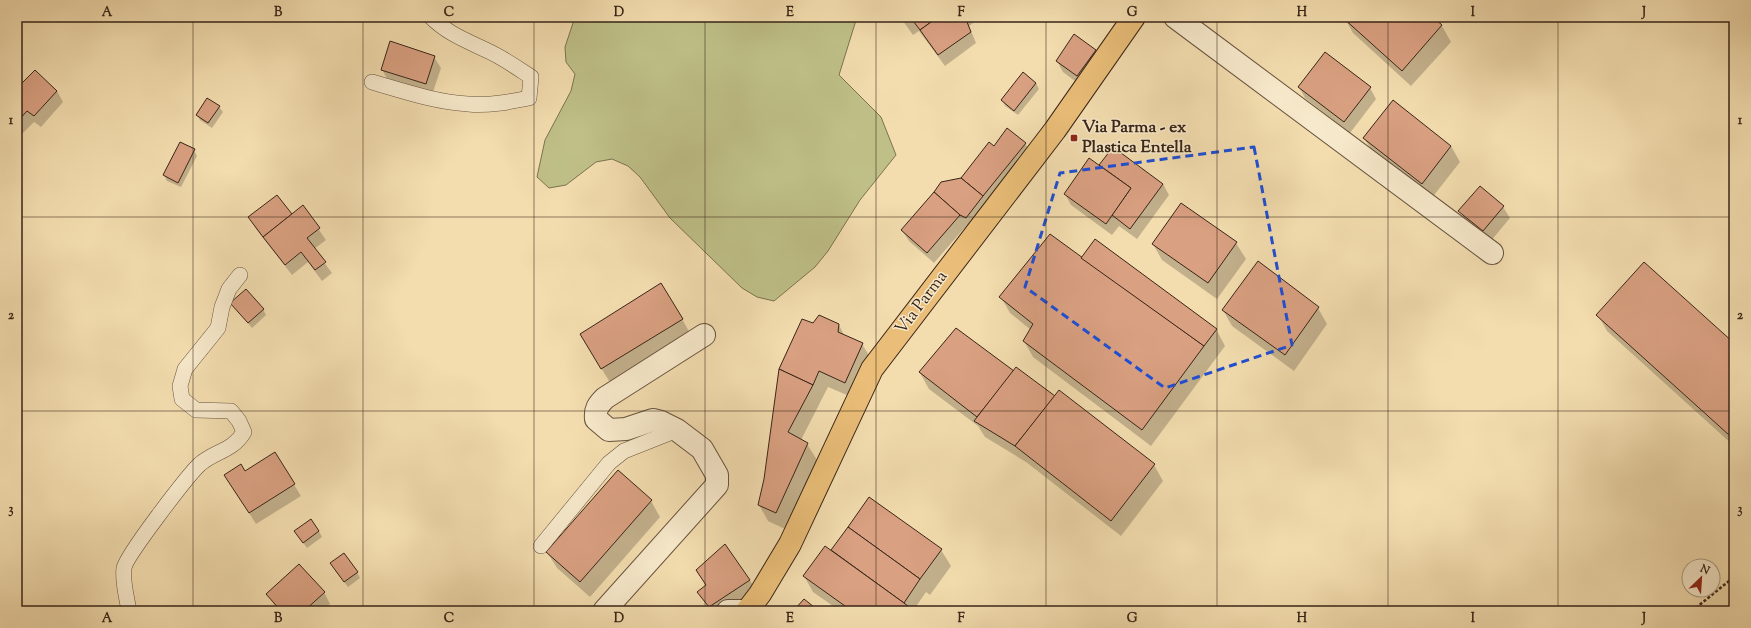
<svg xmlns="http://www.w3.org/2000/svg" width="1751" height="628" font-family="'Sorts Mill Goudy',serif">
<rect width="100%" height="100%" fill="#f3ddaf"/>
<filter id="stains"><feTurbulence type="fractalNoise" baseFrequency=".005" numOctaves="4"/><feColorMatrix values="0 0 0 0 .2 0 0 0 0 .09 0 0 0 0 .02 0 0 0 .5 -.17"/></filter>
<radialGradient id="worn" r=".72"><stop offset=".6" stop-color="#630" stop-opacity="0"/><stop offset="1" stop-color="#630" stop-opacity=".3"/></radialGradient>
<path fill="#bfc088" stroke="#7c7250" d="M 575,17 L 857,17 L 839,75 L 881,117 L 896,155 L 860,200 L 828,251 L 815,267 L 774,301 L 757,297 L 742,288 L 670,218 L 640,177 L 628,166 L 612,159 L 596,162 L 566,185 L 549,188 L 537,177 L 545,140 L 571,91 L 575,74 L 566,62 L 565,47 Z"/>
<g fill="#0003">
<path d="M 900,17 L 981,17 L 969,26 L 976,43 L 945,66 L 919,31 L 913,35 Z"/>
<path d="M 1344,17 L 1431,17 L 1442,26 L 1451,42 L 1411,86 L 1353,33 Z"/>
<path d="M 1095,50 L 1101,61 L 1083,87 L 1063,72 L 1057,61 Z"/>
<path d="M 434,57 L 441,68 L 432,95 L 388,81 L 382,69 Z"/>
<path d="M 1036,83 L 1039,89 L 1018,115 L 1005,106 L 1002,100 Z"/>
<path d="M 1299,87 L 1370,88 L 1376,99 L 1350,133 L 1305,98 Z"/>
<path d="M 17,90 L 57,91 L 63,102 L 41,127 L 34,122 L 17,139 Z"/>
<path d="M 219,107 L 223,112 L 212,128 L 200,120 L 197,115 Z"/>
<path d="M 1364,138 L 1451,146 L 1460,162 L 1431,199 L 1374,154 Z"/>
<path d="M 1025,143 L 1031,155 L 973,229 L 967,225 L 934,263 L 909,241 L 902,230 L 961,179 L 994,147 Z"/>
<path d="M 1113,148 L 1163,184 L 1169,195 L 1137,239 L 1119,226 L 1112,235 L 1071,205 L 1065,194 L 1099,166 Z"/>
<path d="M 194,150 L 197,156 L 181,187 L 167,181 L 164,175 Z"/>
<path d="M 303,207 L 326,240 L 314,249 L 332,273 L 322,281 L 308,262 L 292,275 L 256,229 L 250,218 L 292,215 Z"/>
<path d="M 1503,207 L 1510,218 L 1490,242 L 1466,222 L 1460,211 Z"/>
<path d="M 1236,243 L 1246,259 L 1217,299 L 1162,260 L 1153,244 Z"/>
<path d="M 1081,259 L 1216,329 L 1225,346 L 1151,446 L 1033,357 L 1024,341 L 1031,330 L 1010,313 L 1001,297 Z"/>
<path d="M 232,304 L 263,309 L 266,315 L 252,328 Z"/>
<path d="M 1318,308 L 1327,324 L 1294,371 L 1232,326 L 1223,310 Z"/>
<path d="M 1598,315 L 1734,345 L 1734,446 L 1607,331 Z"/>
<path d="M 682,319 L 691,335 L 611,384 L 590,350 Z"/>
<path d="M 813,325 L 839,325 L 845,337 L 862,344 L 872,360 L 854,398 L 828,387 L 801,440 L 807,444 L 817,460 L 785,529 L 768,521 L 759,505 Z"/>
<path d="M 1014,372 L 1055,397 L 1154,465 L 1163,481 L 1121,536 L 1026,462 L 985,437 L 978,426 L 929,389 L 920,373 Z"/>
<path d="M 275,454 L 301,496 L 256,524 L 232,486 L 245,473 Z"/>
<path d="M 618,472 L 651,501 L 660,517 L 590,597 L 557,568 L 547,552 Z"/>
<path d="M 319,531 L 322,537 L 307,548 L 299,537 Z"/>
<path d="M 832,550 L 941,550 L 951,566 L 930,595 L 926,592 L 913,611 L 840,611 L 813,592 L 804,576 L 834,554 Z"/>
<path d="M 334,569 L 357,572 L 360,578 L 348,587 Z"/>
<path d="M 697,570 L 750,580 L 756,591 L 727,611 L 711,611 L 698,592 L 706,586 Z"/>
<path d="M 324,592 L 330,604 L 322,611 L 279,611 L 267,594 Z"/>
</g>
<g fill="#d9a081" stroke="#392518">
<path d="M 910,17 L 938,17 L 920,30 Z"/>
<path d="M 938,17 L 965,17 L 971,32 L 938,55 L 920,30 Z"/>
<path d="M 1342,17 L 1433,17 L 1442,25 L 1402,71 Z"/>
<path d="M 1074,34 L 1096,50 L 1077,76 L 1056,61 Z"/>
<path d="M 390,41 L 435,56 L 426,84 L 381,70 Z"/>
<path d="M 1325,52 L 1371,87 L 1344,122 L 1298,87 Z"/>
<path d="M 35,70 L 57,91 L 34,116 L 27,111 L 17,122 L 17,88 Z"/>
<path d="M 1023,72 L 1036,83 L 1014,111 L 1001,100 Z"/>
<path d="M 207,98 L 220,106 L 208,123 L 196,115 Z"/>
<path d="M 1393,100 L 1451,146 L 1422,184 L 1363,138 Z"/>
<path d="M 1007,128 L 1026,143 L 983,196 L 961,178 L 989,142 L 994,146 Z"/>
<path d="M 180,142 L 195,149 L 178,183 L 163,175 Z"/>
<path d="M 1113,147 L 1163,184 L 1130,229 L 1112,215 L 1131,188 L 1099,165 Z"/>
<path d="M 1089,158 L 1131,188 L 1106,224 L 1064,194 Z"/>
<path d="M 961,178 L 983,196 L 966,218 L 960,215 L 934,192 L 941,182 Z"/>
<path d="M 1480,186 L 1504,206 L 1483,231 L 1458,211 Z"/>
<path d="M 934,192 L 960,215 L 927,253 L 901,230 Z"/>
<path d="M 277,195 L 292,214 L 263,237 L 248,217 Z"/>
<path d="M 1181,203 L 1237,242 L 1208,283 L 1152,244 Z"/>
<path d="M 303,205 L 320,228 L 307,238 L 326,262 L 315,270 L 301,252 L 285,265 L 263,237 Z"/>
<path d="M 1050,234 L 1204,346 L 1142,430 L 1023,341 L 1033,324 L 999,297 Z"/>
<path d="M 1095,239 L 1217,329 L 1204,346 L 1081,258 Z"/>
<path d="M 1258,261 L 1319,307 L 1285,355 L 1222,310 Z"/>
<path d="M 1644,262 L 1734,343 L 1734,429 L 1729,435 L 1596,315 Z"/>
<path d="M 661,283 L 683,319 L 601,369 L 580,334 Z"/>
<path d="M 246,289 L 264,309 L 248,323 L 230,303 Z"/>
<path d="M 819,315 L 839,324 L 838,332 L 863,343 L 845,383 L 819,371 L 813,385 L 779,369 L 802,319 L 813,323 Z"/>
<path d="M 956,328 L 1014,371 L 977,417 L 919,372 Z"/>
<path d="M 1016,367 L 1055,396 L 1015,446 L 974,421 Z"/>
<path d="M 779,369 L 813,385 L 788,432 L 808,443 L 776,513 L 758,505 L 764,479 Z"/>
<path d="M 1059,390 L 1155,464 L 1111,521 L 1015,446 Z"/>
<path d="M 275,452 L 295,484 L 249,513 L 224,475 L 241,464 L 245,471 Z"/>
<path d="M 618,470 L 652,500 L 580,582 L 546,552 Z"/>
<path d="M 869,497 L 942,549 L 920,579 L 848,527 Z"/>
<path d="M 311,519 L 319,531 L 303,543 L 294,531 Z"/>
<path d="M 848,527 L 920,579 L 904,603 L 831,550 Z"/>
<path d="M 725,544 L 750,580 L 709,607 L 697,592 L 706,585 L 696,570 Z"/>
<path d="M 825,546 L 904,603 L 914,611 L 852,611 L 803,576 Z"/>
<path d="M 344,553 L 358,572 L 344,582 L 330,563 Z"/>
<path d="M 299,564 L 325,592 L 304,611 L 281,611 L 266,594 Z"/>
<path d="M 804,599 L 819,611 L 798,611 L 795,609 Z"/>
</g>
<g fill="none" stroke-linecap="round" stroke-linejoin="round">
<defs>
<g id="lane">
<path d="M 372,82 C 403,91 435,102 468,104 C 488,106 509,102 529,98 L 531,77 C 516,67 502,57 486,50 C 465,40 447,33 431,17"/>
<path d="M 541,546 L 609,463 L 624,451 L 677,430"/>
<path d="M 129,611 C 127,598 122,581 124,568 C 126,556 188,475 200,464 C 215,451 233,451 244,432 L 239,421 L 231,411 L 196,410 L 182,399 L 180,386 L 185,369 L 218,328 L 222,307 L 229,289 L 240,275"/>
</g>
<g id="street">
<path d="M 1175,17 L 1492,253"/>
<path d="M 604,611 L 717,485 L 717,475 L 702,449 L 677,430 L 661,422 L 653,420 L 626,429 L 609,430 L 596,419 C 595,409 598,405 605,398 L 704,335"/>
<path d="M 728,611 L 747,611"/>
</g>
<path id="primary" d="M 747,611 L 760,594 L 790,544 L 872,369 L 1055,130 L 1134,17"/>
</defs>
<use href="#lane" stroke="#68533e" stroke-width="16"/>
<use href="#street" stroke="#68533e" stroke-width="24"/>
<use href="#primary" stroke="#392518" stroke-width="24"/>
<path stroke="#392518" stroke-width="2.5" stroke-dasharray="3 2" stroke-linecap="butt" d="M 1692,611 L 1734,577"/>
<use href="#lane" stroke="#f7e9cb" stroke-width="15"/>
<use href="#street" stroke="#f7e9cb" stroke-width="22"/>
<use href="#primary" stroke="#eabe78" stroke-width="22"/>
</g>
<path fill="none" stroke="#1d4ed8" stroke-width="3" stroke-dasharray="8 5" stroke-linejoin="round" d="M 1254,147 L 1292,345 L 1165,388 L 1025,287 L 1060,173 Z"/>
<path fill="none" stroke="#392518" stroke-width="1" stroke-opacity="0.55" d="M 193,17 L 193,611M 363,17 L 363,611M 534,17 L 534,611M 705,17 L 705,611M 876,17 L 876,611M 1046,17 L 1046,611M 1217,17 L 1217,611M 1388,17 L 1388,611M 1558,17 L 1558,611M 17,217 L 1734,217M 17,411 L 1734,411"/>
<rect fill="#8f2418" stroke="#f7e9cb" stroke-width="1.5" x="1070" y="134" width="8" height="8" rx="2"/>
<g text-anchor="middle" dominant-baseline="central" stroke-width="3" stroke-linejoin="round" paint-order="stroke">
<g font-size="17" font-weight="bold" fill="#392518" stroke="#f7e9cb" text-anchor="start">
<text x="1082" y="128">Via Parma - ex<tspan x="1082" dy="20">Plastica Entella</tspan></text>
</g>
<g font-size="17" fill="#392518" stroke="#f7e9cb">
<text transform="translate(922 303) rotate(-53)">Via Parma</text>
</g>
</g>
<rect width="1751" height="628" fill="none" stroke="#f3ddaf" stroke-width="44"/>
<g transform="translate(1701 578) rotate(25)"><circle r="19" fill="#f7e9cb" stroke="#ab9b83"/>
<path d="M0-3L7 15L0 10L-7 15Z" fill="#8f2418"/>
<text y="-6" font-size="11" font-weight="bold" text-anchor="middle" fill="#392518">N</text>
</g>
<rect x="22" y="22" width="1707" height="584" fill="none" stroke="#392518" stroke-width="1.5"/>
<g font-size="13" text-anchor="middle" font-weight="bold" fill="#392518">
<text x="107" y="16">A</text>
<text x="278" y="16">B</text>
<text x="449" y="16">C</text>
<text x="619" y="16">D</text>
<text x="790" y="16">E</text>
<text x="961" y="16">F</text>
<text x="1132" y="16">G</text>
<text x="1302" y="16">H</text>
<text x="1473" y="16">I</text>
<text x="1644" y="16">J</text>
<text x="11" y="124">1</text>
<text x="1740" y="124">1</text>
<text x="11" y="319">2</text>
<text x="1740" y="319">2</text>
<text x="11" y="513">3</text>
<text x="1740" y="513">3</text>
<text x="107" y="622">A</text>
<text x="278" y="622">B</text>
<text x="449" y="622">C</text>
<text x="619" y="622">D</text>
<text x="790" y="622">E</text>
<text x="961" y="622">F</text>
<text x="1132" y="622">G</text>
<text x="1302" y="622">H</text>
<text x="1473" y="622">I</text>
<text x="1644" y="622">J</text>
</g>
<rect width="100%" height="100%" filter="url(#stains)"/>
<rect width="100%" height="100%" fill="url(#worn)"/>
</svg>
